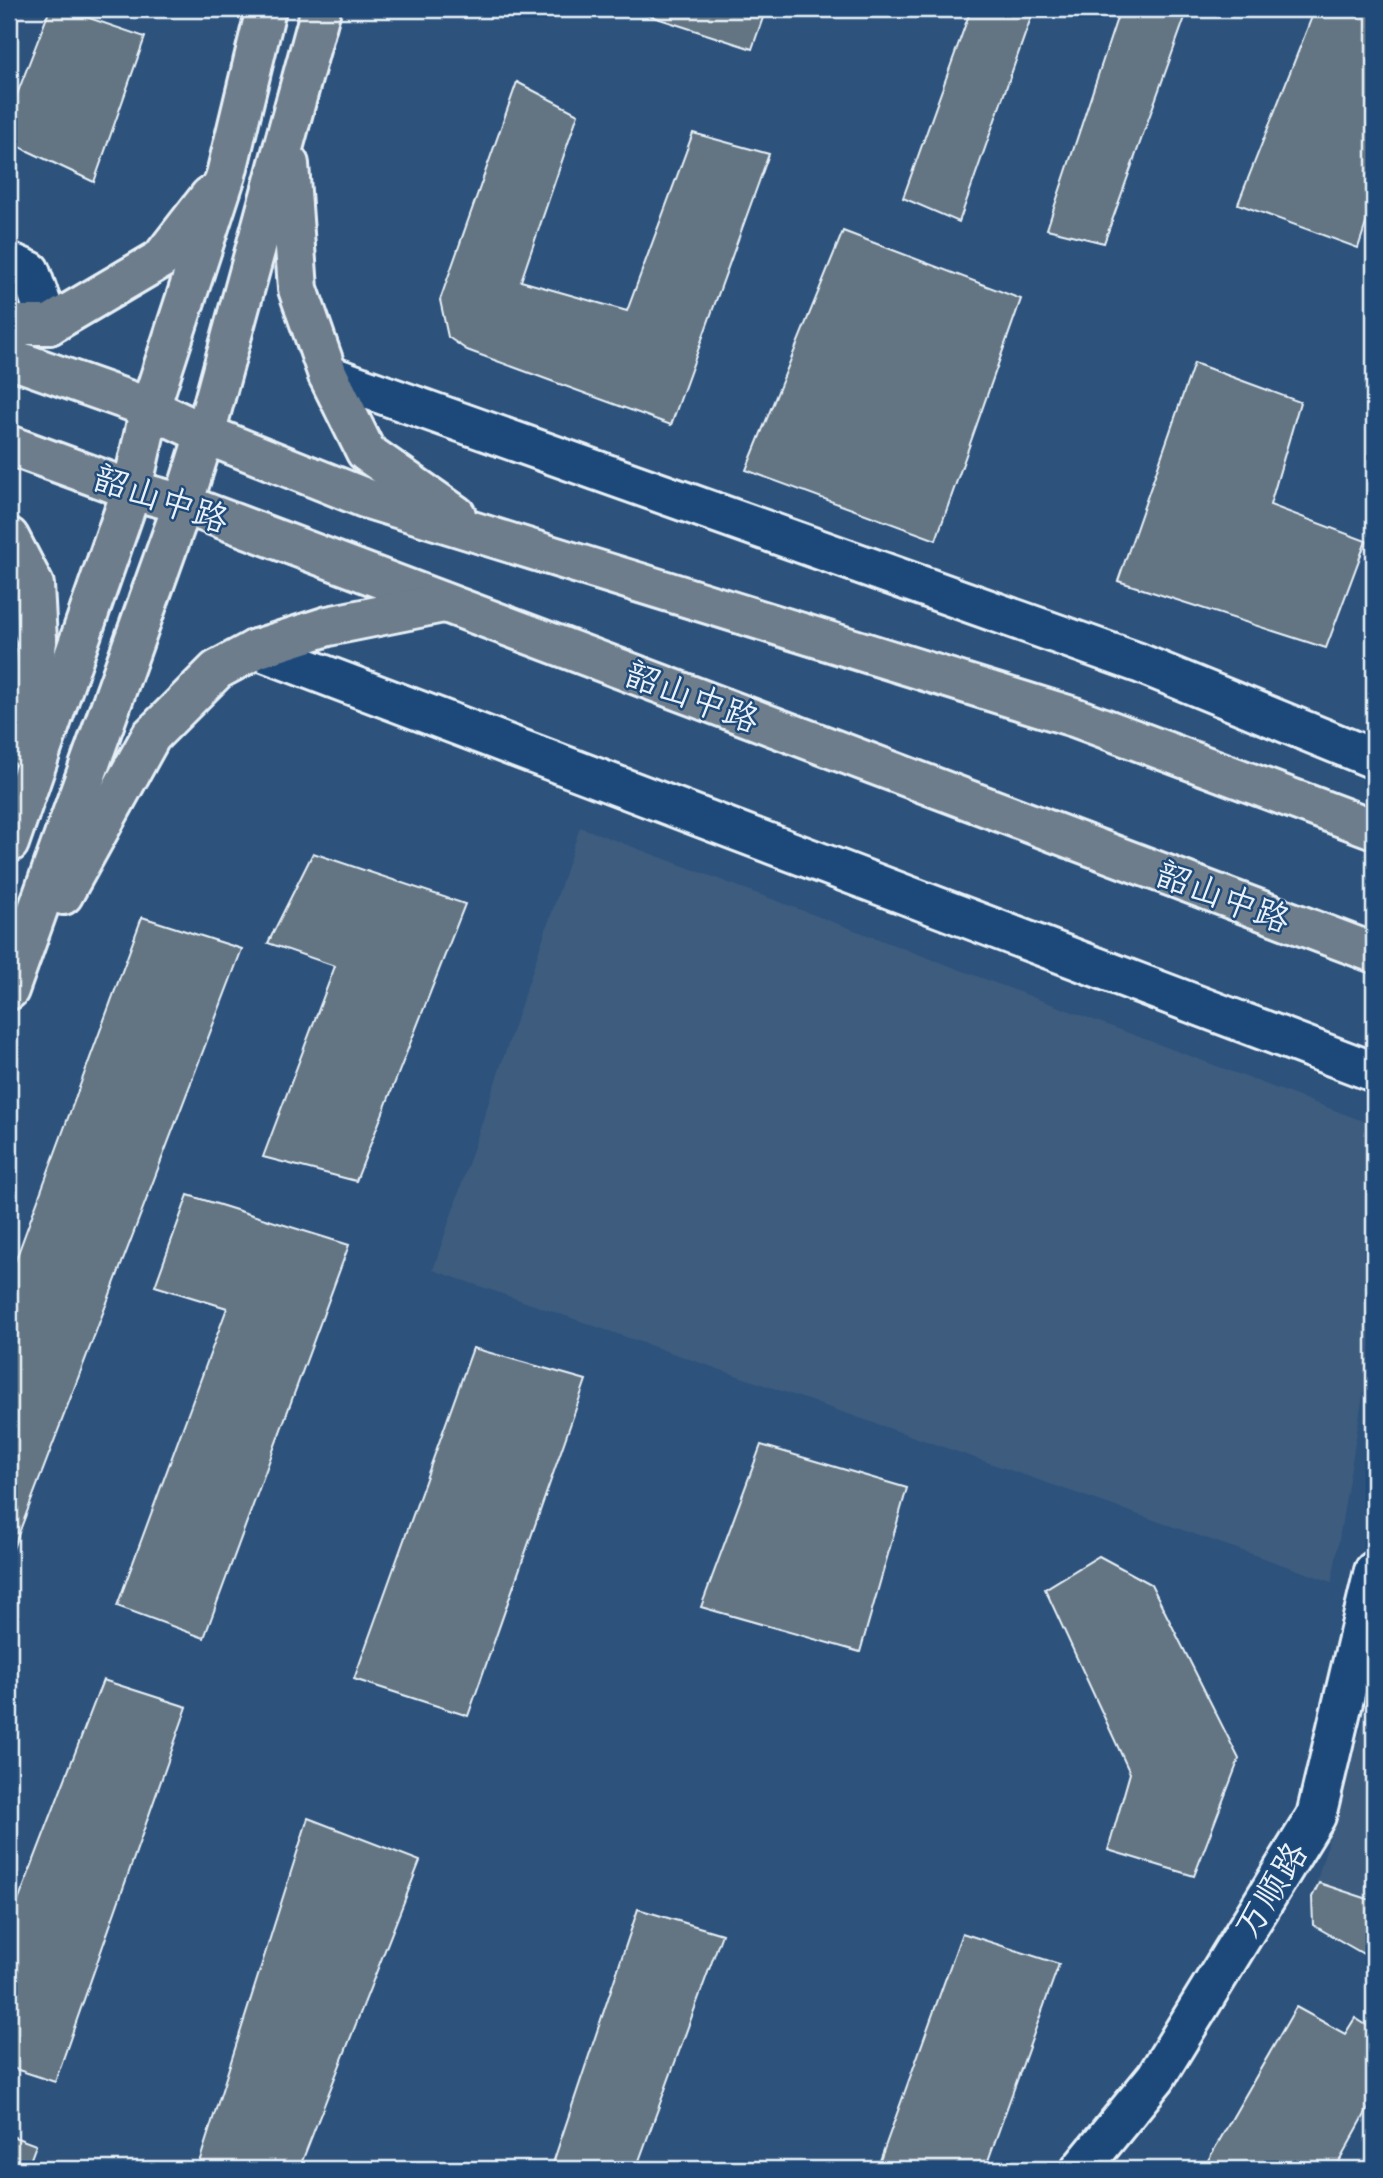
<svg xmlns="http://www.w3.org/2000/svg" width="1383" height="2178" font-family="Caveat,'LXGW WenKai TC',sans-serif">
<rect width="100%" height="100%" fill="#2d527c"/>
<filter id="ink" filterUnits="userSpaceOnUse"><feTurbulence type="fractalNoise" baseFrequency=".0143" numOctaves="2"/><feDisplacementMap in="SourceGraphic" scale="14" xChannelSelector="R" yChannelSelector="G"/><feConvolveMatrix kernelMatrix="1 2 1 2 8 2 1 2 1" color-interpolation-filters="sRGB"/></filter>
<g filter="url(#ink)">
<g fill="#3d5c7e">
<path d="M 580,827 L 1374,1125 L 1374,1329 L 1332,1582 L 433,1270 Z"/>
<path d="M 1374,1685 L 1374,1916 L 1312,1897 Z"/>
</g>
<g fill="#637483" stroke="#e8f1f8" stroke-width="2">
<path d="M 50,9 L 63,9 L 145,37 L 94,182 L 9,142 L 9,115 Z"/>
<path d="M 629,9 L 766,9 L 752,49 Z"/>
<path d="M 971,9 L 1034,9 L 959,222 L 903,198 Z"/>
<path d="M 1120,9 L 1188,9 L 1104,243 L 1047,229 Z"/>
<path d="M 1315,9 L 1374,9 L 1374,199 L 1358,248 L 1238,204 Z"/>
<path d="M 517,82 L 578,114 L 521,281 L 627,311 L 693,133 L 769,154 L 671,425 L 467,350 L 448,337 L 440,300 Z"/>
<path d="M 843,231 L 1021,299 L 936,540 L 746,470 Z"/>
<path d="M 1194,363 L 1300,402 L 1270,505 L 1366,541 L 1326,648 L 1118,581 Z"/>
<path d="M 313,853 L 465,904 L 356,1181 L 263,1157 L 335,966 L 268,943 Z"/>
<path d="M 142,917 L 242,949 L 9,1559 L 9,1278 Z"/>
<path d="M 188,1195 L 349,1245 L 204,1638 L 117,1606 L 227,1308 L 155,1286 Z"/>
<path d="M 473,1348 L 586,1380 L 468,1716 L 354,1679 Z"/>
<path d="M 761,1445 L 907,1488 L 860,1652 L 701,1607 Z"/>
<path d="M 1099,1556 L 1151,1584 L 1239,1759 L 1194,1876 L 1108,1850 L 1130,1773 L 1045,1589 Z"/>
<path d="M 103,1680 L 187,1707 L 55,2082 L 9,2067 L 9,1925 Z"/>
<path d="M 308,1818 L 420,1861 L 299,2169 L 197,2169 Z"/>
<path d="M 1319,1883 L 1374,1901 L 1374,1960 L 1313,1925 L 1312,1897 Z"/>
<path d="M 638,1909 L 722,1934 L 636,2169 L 551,2169 Z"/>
<path d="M 962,1933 L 1059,1964 L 985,2169 L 877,2169 Z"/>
<path d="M 1296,2007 L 1345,2034 L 1355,2018 L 1374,2030 L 1374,2098 L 1335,2169 L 1203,2169 Z"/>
<path d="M 9,2135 L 36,2145 L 27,2169 L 9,2169 Z"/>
</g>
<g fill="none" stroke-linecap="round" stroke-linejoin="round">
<defs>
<g id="minor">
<path d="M 9,262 L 30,271 L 49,325"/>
<path d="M 328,375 L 1139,663 L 1374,759"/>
<path d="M 9,588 L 21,597 L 37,640"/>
<path d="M 256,649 L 1374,1072"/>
<path d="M 1081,2169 L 1156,2077 L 1316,1816 L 1374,1571"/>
</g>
<g id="major">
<path d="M 289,164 L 298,289 L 328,375 L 366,452 L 456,515"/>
<path d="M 9,325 L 49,325 L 161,259 L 210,196"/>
<path d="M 9,358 L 150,408 L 205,434 L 365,498 L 1074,717 L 1374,829"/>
<path d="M 9,445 L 132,490 L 183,504 L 1374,953"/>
<path d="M 9,537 L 34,585 L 37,640 L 27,748"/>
<path d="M 9,843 L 132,489 L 150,408 L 226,175 L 266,9"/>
<path d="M 63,895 L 151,736 L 217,670 L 256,649 L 328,626 L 443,603"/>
<path d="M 9,990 L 183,504 L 205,434 L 321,9"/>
</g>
</defs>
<use href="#minor" stroke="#e8f1f8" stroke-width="44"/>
<use href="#major" stroke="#e8f1f8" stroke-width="44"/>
<use href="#minor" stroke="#1f4a7a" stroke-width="38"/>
<use href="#major" stroke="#6d7d8c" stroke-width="38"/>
</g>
</g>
<g text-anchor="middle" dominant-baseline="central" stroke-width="5" stroke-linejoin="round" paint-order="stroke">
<g font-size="35" fill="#e8f1f8" stroke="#1f4a7a">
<text transform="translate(161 499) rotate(19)">韶山中路</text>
<text transform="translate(692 697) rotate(21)">韶山中路</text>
<text transform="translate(1223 897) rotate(21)">韶山中路</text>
<text transform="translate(1271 1890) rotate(-58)">万顺路</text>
</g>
</g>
<rect width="1383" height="2178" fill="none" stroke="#1f4a7a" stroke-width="35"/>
<rect x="18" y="18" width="1348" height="2143" fill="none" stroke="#e8f1f8" stroke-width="2.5" filter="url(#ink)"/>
</svg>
